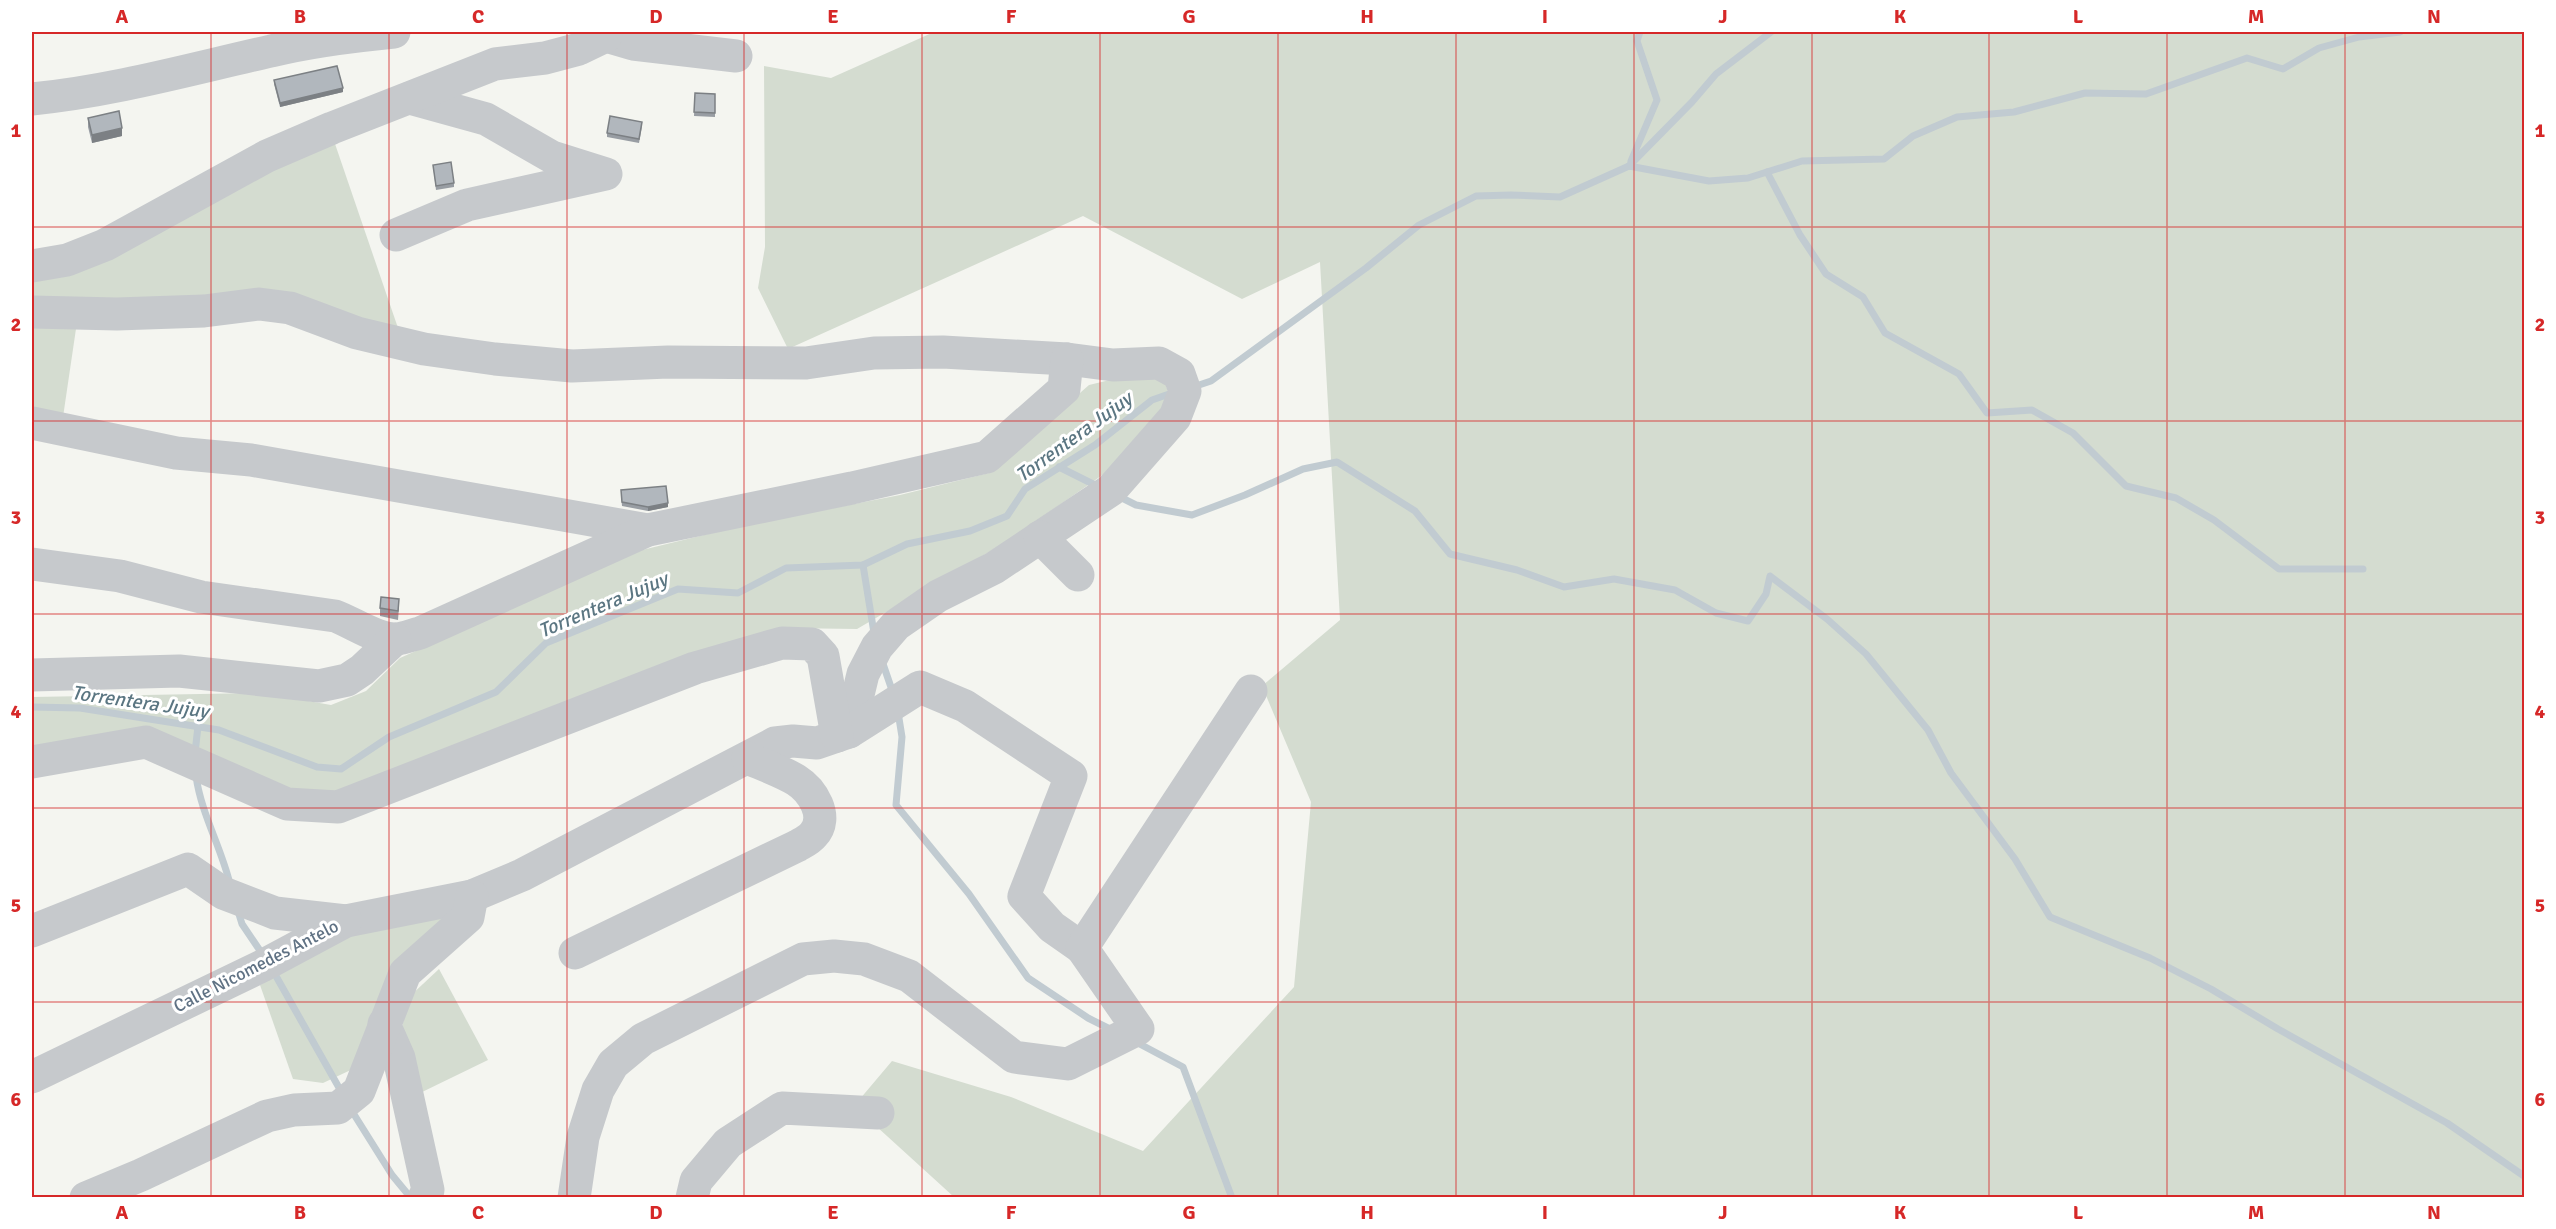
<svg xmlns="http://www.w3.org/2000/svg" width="2556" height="1229" font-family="Signika,sans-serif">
<rect width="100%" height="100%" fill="#f4f5f0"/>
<g fill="#d4dcd0">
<path d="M 934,32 L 2524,32 L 2524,1197 L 954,1197 L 854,1106 L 892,1061 L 1011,1097 L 1143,1151 L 1294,987 L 1311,802 L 1262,686 L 1340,620 L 1320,262 L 1242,299 L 1083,216 L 788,349 L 758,288 L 765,247 L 764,66 L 831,78 Z"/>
<path d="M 333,138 L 398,328 L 32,296 L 32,274 Z"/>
<path d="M 32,318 L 77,322 L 63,417 L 32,412 Z"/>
<path d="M 1143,372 L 1164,379 L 1171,402 L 1111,469 L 1008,541 L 857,629 L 784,628 L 331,799 L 277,792 L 140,732 L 32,748 L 32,697 L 262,693 L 331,705 L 366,691 L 400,658 L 642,550 L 741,526 L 900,495 L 989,473 L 1089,385 Z"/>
<path d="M 455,910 L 355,1068 L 323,1083 L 293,1079 L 260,985 L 350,933 Z"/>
<path d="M 439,969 L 488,1060 L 418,1094 L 402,1028 L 408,998 Z"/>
</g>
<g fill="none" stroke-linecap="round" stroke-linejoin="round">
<g stroke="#c1cbd1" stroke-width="7">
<path d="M 1631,161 L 1657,100 L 1637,41 L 1640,32"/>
<path d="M 1629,166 L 1709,181 L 1748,178 L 1802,161 L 1884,159 L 1913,136 L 1957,117 L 2014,112 L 2085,93 L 2146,94 L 2247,58 L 2283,69 L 2319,48 L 2359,37 L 2400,32"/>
<path d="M 1767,172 L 1800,235 L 1826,274 L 1863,297 L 1885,333 L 1959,374 L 1987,413 L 2032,410 L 2073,433 L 2126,486 L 2176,498 L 2214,520 L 2279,569 L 2363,569"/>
<path d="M 1196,386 L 1211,381 L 1366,268 L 1419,225 L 1476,196 L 1511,195 L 1560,197 L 1629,166 L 1692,102 L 1716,74 L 1771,32"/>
<path d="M 1059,467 L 1097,486"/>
<path d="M 1120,497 L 1136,505 L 1192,515 L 1245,495 L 1303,469 L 1337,462 L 1415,511 L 1450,554 L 1517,570 L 1564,587 L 1614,579 L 1675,590 L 1716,613 L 1748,621 L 1766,594 L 1770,576 L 1827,619 L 1866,654 L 1928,730 L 1951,773 L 2015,859 L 2050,917 L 2150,958 L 2211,989 L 2278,1029 L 2447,1123 L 2524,1176"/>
<path d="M 863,565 L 874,633"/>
<path d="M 882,661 L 893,693"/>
<path d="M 32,707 L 80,708 L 219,730 L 317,767 L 341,769 L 389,737 L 496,692 L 546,643 L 678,589 L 738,593 L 786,568 L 863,565 L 907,544 L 970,531 L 1007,516 L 1025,489 L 1095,445 L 1152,400 L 1172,393"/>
<path d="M 898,712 L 902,737 L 896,805 L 969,894 L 1028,978 L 1088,1018 L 1112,1030"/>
<path d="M 195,753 L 198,726"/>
<path d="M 196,776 C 201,813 221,847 230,884"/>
<path d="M 238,911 L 242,924 L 263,955"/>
<path d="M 272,969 L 342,1093"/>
<path d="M 1136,1042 L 1183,1067 L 1232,1198"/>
<path d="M 350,1108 L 392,1175 L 411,1198"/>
</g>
<g stroke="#c6c9cc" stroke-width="33">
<path d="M 592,32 L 633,44 L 736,56"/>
<path d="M 32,99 C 113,91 191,69 271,51 C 311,41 353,36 394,32"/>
<path d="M 396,235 L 467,205 L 606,174 L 552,157 L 486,119 L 410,98"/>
<path d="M 32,266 L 67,260 L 105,245 L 267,156 L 332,128 L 495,64 L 545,58 L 579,49 L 606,36 L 602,32"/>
<path d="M 32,312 L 117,314 L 204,311 L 259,304 L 290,308 L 357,333 L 424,349 L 495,359 L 572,366 L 668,362 L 806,363 L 874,353 L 943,352 L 1067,359 L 1113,365 L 1159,363 L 1179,374 L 1185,391 L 1175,417 L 1111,490 L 994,568 L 938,596 L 896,625 L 877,647 L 863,674 L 849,732 L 817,743 L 793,741 L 775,743 L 522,875 L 472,896 L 346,921 L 262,966 L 32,1077"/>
<path d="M 32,423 L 176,453 L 251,460 L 648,530"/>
<path d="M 1040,537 L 1078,575"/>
<path d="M 32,564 L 120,576 L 201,597 L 335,616 C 352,622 379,641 397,639 C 404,638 412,635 420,633 L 648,530 L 852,488 L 987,457 L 1064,389 L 1067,359"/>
<path d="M 32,675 L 179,671 L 319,686 L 347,680 L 362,670 L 395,639"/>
<path d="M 849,732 L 920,687 L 965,706 L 1071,776 L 1024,896 L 1052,927 L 1082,948"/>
<path d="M 32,762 L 146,742 L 287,804 L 338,807 L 695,668 L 782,643 L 812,644 L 823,656 L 837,736"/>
<path d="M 32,931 L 188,869 L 223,893 L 275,913 L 346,921"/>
<path d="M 575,953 L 797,846 C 802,843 809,840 813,835 C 830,817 812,790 796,780 C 781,771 763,765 748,758"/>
<path d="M 384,1024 L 399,1058 L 428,1190 L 424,1198"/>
<path d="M 86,1198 L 141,1175 L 267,1116 L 294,1110 L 338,1108 L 359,1091 L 405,973 L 468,917 L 472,896"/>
<path d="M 574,1198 L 583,1137 L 598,1090 L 613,1064 L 643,1039 L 803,959 L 834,956 L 864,959 L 909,976 L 1014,1057 L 1068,1064 L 1138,1029 L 1082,948 L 1251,691"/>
<path d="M 692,1198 L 696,1181 L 728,1143 L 782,1108 L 878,1113"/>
</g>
</g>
<g fill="#989da3">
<path d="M 274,80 L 343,92 L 280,107 L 274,84 Z"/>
<path d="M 695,93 L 715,94 L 715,117 L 694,116 Z"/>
<path d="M 88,118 L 122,136 L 92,143 L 88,127 Z"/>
<path d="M 642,126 L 639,143 L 607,137 L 607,133 Z"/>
<path d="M 433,165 L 454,183 L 454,187 L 436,190 Z"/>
<path d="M 621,494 L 668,507 L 648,511 L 622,506 Z"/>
<path d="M 399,607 L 398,620 L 380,616 L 380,608 Z"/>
</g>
<g fill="#7c8084">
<path d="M 343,88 L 343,92 L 280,107 L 280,103 Z"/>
<path d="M 122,128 L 122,136 L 92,143 L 92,135 Z"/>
<path d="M 668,503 L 668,507 L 648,511 L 648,507 Z"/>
</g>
<g fill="#b1b7bd" stroke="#7c8084" stroke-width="1.5">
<path d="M 337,66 L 343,88 L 280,103 L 274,80 Z"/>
<path d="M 695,93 L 715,94 L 715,113 L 694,112 Z"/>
<path d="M 119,111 L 122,128 L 92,135 L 88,118 Z"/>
<path d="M 610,116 L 642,122 L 639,139 L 607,133 Z"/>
<path d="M 451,162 L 454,183 L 436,186 L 433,165 Z"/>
<path d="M 666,486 L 668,503 L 648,507 L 622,502 L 621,490 Z"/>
<path d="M 381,597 L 399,599 L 398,611 L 380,608 Z"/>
</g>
<path fill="none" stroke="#d62828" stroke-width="1.5" stroke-opacity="0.55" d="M 211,32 L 211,1198M 389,32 L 389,1198M 567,32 L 567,1198M 744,32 L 744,1198M 922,32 L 922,1198M 1100,32 L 1100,1198M 1278,32 L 1278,1198M 1456,32 L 1456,1198M 1634,32 L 1634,1198M 1812,32 L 1812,1198M 1989,32 L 1989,1198M 2167,32 L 2167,1198M 2345,32 L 2345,1198M 32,227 L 2524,227M 32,421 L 2524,421M 32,614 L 2524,614M 32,808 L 2524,808M 32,1002 L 2524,1002"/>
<g text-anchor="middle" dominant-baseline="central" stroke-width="6" stroke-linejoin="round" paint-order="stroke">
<g font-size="18" fill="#607284" stroke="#fff">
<text transform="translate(256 966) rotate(-27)">Calle Nicomedes Antelo</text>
</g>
<g font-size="20" font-style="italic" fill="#5b7682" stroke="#fff">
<text transform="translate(1074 437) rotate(-36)">Torrentera Jujuy</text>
<text transform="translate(603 605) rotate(-23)">Torrentera Jujuy</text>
<text transform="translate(140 702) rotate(8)">Torrentera Jujuy</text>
</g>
</g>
<rect width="2556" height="1229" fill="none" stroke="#ffffff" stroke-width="66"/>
<rect x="33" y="33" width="2490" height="1163" fill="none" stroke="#d62828" stroke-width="2"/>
<g font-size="20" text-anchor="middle" font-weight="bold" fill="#d62828">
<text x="122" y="23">A</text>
<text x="300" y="23">B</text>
<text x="478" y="23">C</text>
<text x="656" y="23">D</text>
<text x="833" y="23">E</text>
<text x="1011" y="23">F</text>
<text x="1189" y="23">G</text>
<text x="1367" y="23">H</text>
<text x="1545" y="23">I</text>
<text x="1723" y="23">J</text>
<text x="1900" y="23">K</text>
<text x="2078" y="23">L</text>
<text x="2256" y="23">M</text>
<text x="2434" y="23">N</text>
<text x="16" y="137">1</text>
<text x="2540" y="137">1</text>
<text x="16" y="331">2</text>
<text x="2540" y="331">2</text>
<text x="16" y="524">3</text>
<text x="2540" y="524">3</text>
<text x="16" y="718">4</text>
<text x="2540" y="718">4</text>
<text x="16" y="912">5</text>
<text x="2540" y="912">5</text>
<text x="16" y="1106">6</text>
<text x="2540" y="1106">6</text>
<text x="122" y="1219">A</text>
<text x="300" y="1219">B</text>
<text x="478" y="1219">C</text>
<text x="656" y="1219">D</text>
<text x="833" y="1219">E</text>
<text x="1011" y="1219">F</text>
<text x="1189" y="1219">G</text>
<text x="1367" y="1219">H</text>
<text x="1545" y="1219">I</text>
<text x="1723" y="1219">J</text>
<text x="1900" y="1219">K</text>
<text x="2078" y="1219">L</text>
<text x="2256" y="1219">M</text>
<text x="2434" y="1219">N</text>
</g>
</svg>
